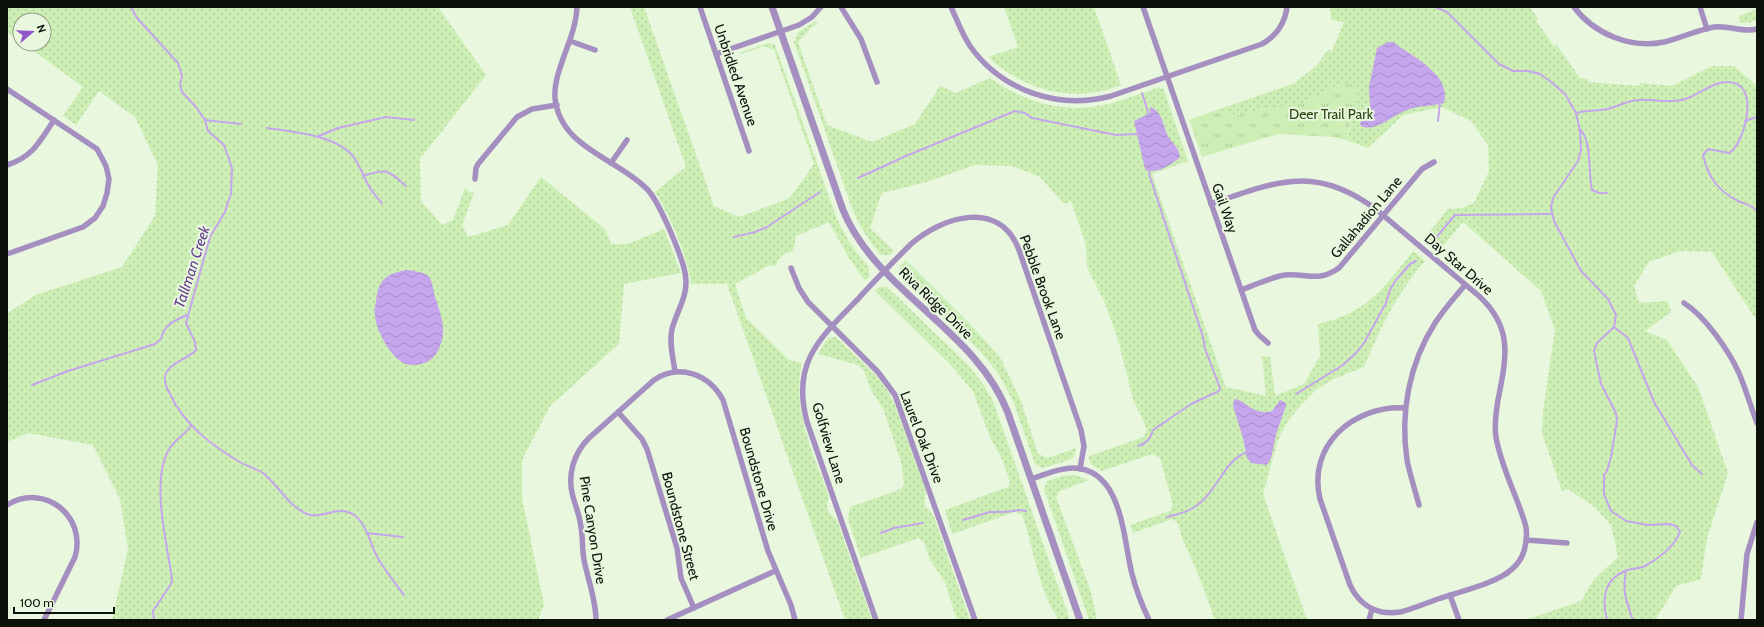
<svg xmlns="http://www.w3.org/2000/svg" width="1764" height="627" font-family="Cabin,sans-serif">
<defs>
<pattern id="grass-dots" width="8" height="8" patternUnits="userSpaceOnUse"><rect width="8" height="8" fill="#cdefb5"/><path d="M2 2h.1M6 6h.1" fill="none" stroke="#afcc9a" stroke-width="1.8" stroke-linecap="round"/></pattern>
<pattern id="park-tufts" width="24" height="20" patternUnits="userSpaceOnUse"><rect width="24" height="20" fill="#cdefb5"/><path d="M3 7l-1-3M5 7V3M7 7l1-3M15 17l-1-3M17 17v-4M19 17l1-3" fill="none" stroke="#afcc9a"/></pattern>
<pattern id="water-waves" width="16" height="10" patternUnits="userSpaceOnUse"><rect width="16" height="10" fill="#c5a5ec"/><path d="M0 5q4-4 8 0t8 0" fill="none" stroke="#a88dc9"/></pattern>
</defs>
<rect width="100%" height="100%" fill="#e8f7de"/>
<g fill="url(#grass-dots)">
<path d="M 7,7 L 438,7 L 486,75 L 420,159 L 421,201 L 442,225 L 453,220 L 465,188 L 468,191 L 474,193 L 462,225 L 468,237 L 508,225 L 541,177 L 605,229 L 611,244 L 628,244 L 664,229 L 681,273 L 624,284 L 619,344 L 550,406 L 522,460 L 522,498 L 544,605 L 538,620 L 112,620 L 128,549 L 120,499 L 93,445 L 28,433 L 7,442 L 7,314 L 35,295 L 122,267 L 155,216 L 158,165 L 135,117 L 99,91 L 76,125 L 63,116 L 83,87 L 24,44 L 44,44 L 44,20 L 20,20 L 20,41 L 7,32 Z"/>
<path d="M 630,7 L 644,7 L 714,206 L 739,217 L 790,198 L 814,164 L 774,50 L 764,46 L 741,54 L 741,52 L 769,43 L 775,45 L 837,219 L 849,242 L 869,268 L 869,277 L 865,281 L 849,258 L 829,222 L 796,236 L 793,252 C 784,252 778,257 776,266 L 770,265 L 735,284 L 746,318 L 789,360 L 802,363 C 791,410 814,454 829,497 L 827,506 L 829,513 L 837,520 L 872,620 L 845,620 L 727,284 L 691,284 C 688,256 670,216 655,192 L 686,167 Z"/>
<path d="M 1004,7 L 1094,7 L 1121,85 C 1074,104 1025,91 988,57 L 1018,47 Z"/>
<path d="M 1330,7 L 1530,7 L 1538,19 L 1536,21 L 1554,46 L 1556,44 L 1580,78 L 1588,79 L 1588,82 L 1639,86 L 1640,83 L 1672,86 L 1712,66 L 1734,66 L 1757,86 L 1757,321 L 1712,252 L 1680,251 L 1649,262 L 1634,286 L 1639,303 L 1668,301 L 1671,312 L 1645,331 L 1667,340 L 1698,387 L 1728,473 L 1707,538 L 1701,579 L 1676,586 L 1657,617 L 1657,620 L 1525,620 L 1581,601 L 1594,579 L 1618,557 L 1611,525 L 1595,507 L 1568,489 L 1562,491 L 1542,433 L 1543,411 L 1555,330 L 1541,291 L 1463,222 L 1438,252 L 1423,240 L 1448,209 L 1462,208 L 1474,203 L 1489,171 L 1488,145 L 1471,121 L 1442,107 L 1403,115 L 1368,148 L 1346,140 L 1351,125 L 1340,85 L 1294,107 L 1272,107 L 1238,115 L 1211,112 L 1295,83 L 1317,65 L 1328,50 L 1332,51 L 1344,22 L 1331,20 Z"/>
<path d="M 1757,9 L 1757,20 L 1747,23 L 1739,22 L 1739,16 Z"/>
<path d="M 816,21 L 818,23 L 810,29 L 798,42 L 827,125 L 872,142 L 915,124 L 940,86 L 956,93 L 990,78 C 1025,103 1066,114 1109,104 C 1126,99 1142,93 1159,87 L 1164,90 L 1188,161 L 1152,174 L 1226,387 L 1266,396 L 1262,356 L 1270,357 L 1275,396 L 1304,384 L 1320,356 L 1318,324 C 1367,313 1383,289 1413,251 L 1425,261 C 1395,295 1382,326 1364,367 L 1334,379 L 1317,389 L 1301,405 L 1288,421 L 1278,440 L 1263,494 L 1307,620 L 1215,620 L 1198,574 L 1182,538 L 1178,523 L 1172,519 L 1133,533 L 1130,525 L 1170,511 L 1173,505 L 1160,458 L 1152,454 L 1102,471 C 1096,468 1088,464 1089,456 L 1144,437 L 1147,429 L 1133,399 L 1118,340 L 1105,303 L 1087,267 L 1086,245 L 1071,201 L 1064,204 L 1040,177 L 1012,166 L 975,165 L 927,182 L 882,193 L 870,228 L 894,251 L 890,255 L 881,255 C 869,241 859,226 852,208 L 794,42 L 798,32 Z"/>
<path d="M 906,260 L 968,322 L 1000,357 L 1021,401 L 1038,454 L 1048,458 L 1076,448 L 1074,457 C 1066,463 1053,464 1043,468 L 1035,464 L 1013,401 L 998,373 L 981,352 L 900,274 L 900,266 Z"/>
<path d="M 879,287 L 887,287 L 970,367 L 983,384 L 993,401 L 1070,620 L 1059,620 C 1037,589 1035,549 1022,515 L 1015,512 L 952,534 L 945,510 L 1008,487 L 1010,482 L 1003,461 L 990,437 L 973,391 L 948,362 L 875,291 Z"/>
<path d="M 836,337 L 877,376 L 889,393 L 896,408 L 926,491 C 925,505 921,504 933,514 L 970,620 L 957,620 L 945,582 L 930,560 L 924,542 L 918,538 L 861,558 L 848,519 L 850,507 L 901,489 L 904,484 L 901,461 L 884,411 L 870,388 L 864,371 L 858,365 L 818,354 L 828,338 Z"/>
<path d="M 1075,475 L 1089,480 L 1060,491 L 1056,497 L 1091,592 L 1097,620 L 1089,620 L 1044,489 L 1047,481 L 1063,476 Z"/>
</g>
<path fill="url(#park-tufts)" d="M 1348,82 L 1359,87 L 1346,140 L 1334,137 L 1279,134 L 1202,157 L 1189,120 L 1211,112 L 1238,115 L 1272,107 L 1294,106 Z"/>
<g fill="url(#water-waves)">
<path d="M 1388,42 L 1393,42 C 1413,57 1452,75 1444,103 C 1433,106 1416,106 1407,110 C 1393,115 1375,133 1361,126 L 1360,123 L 1370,106 L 1369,87 L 1377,48 Z"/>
<path d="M 1150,107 C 1162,110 1163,126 1168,136 C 1172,144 1179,146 1180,157 C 1173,164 1154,176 1145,169 L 1134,121 L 1150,113 Z"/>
<path d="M 408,270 C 414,271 424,272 428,276 C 432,280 433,288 434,293 C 439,310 448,329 440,346 C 437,354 432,361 424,363 C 419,365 412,366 406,364 C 392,360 375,329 375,315 C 374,311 375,306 376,302 C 378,280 386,273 408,270 Z"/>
<path d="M 1234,399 C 1245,399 1252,416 1272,411 L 1280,400 L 1286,403 L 1286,406 L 1277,431 L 1271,458 L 1267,465 L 1251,463 L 1247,458 L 1243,438 L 1233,406 Z"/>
</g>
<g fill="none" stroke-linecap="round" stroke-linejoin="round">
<g stroke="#c5a5ec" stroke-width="2">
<path d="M 131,7 L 137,18 L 178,63 L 182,76 L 180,85 L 182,92 L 196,107 L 205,120 L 208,131 L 224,145 L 232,168 L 231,194 L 228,202 L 225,212 L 210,237 L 186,323 L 195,342 L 196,350 C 188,359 167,363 165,377 C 164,383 167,389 170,394 C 184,424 210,444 238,461 C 246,466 255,468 263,473 C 279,486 287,505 307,514 C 322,520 338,504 354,515 C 367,524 371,547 379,560 C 386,572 395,583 404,595"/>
<path d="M 1435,7 L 1447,12 L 1499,64 L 1513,71 L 1528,71 L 1540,74 L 1550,81 L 1565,94 L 1576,113 L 1580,131 L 1581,150 L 1578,161 L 1553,198 L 1551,208 L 1554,221 L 1581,271 L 1608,299 L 1616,315 L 1614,327 L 1597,343 L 1594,351 L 1601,384 L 1616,413 L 1617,421 L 1611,457 L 1607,471 L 1604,475 L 1604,494 L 1611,511 L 1626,521 L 1648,525 L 1669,524 L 1676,526 L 1680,532 C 1675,546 1658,559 1645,566 C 1639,569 1631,568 1625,571 C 1603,580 1602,601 1607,620"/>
<path d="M 1142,93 L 1149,115"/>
<path d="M 1576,113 C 1587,110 1597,111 1607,109 C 1617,107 1628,100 1639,100 C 1653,99 1667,103 1682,100 C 1697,97 1711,82 1727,82 C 1764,82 1742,148 1729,153 L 1708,149 L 1703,155 C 1708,177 1718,191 1738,201 C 1744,204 1752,205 1757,211"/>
<path d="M 205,120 L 241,124"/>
<path d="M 1438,121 L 1440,102"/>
<path d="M 1745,121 L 1757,117"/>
<path d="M 267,128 C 293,132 339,135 355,159 C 365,175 367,189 382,203"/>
<path d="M 1581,130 C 1592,144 1588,172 1592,190 L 1599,193 L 1607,193"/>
<path d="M 319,136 L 338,128 L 386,117 L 414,120"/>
<path d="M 363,176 C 387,168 388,170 406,186"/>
<path d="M 858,178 L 906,156 L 1015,111 L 1025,113 L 1032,118 L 1116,135 L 1139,134"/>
<path d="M 734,237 L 755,232 L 767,227 L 820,192"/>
<path d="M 1430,245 L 1455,215 L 1552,214"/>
<path d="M 1614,327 L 1628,338 L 1654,402 L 1692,465 L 1702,474"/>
<path d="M 32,385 L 68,371 L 155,344 L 161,339 C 164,325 175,320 187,315"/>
<path d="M 1296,394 L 1343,365 L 1357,352 L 1364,343 L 1386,303 L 1390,290 L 1396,280 L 1410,264 L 1416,261"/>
<path d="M 1138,446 C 1147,443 1150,439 1153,430 L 1191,404 L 1219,391 L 1220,388 L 1205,349 L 1203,337 L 1149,174 L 1150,170"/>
<path d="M 1167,517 C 1175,515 1185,513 1193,508 C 1216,495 1223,461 1247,452"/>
<path d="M 963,520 L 990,512 L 1006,512 L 1019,510 L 1026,511"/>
<path d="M 367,533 L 403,537"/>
<path d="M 881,533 L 894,528 L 923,523"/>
<path d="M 1626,571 C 1622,591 1626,601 1633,620"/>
<path d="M 154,620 L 153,611 L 171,584 L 172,579 C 167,543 151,483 168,451 C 173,441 184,435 191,426"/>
</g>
<g stroke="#a58fc0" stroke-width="5.5">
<path d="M 577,7 C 576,38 553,70 555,98 C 560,148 617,158 647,189 C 659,201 679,250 684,268 C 691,293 678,307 672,329 C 669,343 673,358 675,371"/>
<path d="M 700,7 L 749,151"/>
<path d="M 841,7 L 861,39 L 877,82"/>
<path d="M 951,7 C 957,20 962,34 970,46 C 1002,91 1058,110 1111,96 L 1262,44 C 1276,36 1285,23 1287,7"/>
<path d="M 1143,7 L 1255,330 L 1259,335 L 1268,343"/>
<path d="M 1574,7 C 1594,34 1631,49 1664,42 C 1681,38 1697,30 1714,27 C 1729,25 1743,33 1757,29"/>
<path d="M 1700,7 L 1707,29"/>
<path d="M 570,41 L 595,50"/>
<path d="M 716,54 L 799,25 L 812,17 L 821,7"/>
<path d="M 7,89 L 97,149 L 106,166 L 109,179 L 107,193 L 103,206 L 95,218 L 83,227 L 7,254"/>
<path d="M 611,163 L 627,140"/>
<path d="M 7,165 C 33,157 40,141 54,120"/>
<path d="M 475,179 L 476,168 L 478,164 L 517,117 L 532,109 L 557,105"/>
<path d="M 1211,204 C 1276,181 1317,164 1378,211 L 1479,296 C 1514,328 1506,359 1498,400 C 1496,412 1494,425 1496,437 C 1501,468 1518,497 1526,527 C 1528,543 1524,559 1512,569 C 1498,583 1458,592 1438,599 C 1426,603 1413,609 1400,612 C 1394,613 1388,613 1382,612 C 1367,609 1356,598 1350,585 L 1320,499 C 1307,445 1354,405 1405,408"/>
<path d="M 791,268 L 799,288 L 808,302 L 878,372 L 895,395 L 975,620"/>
<path d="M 1241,290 C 1255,285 1271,277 1285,275 C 1308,273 1317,283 1339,268 L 1422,169 L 1434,162"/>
<path d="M 1684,303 C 1705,316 1729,351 1739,373 C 1746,390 1751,407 1757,423"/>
<path d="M 618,412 L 642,439 L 647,449 L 677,548 L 681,578 L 694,608"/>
<path d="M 1031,479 C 1044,475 1058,468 1073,468 C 1123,469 1123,539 1132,574 C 1136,590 1142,605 1149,620"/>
<path d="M 7,505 C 44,482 87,516 75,557 L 44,620"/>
<path d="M 1419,505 C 1415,490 1410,475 1407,460 C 1400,413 1409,364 1435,323 C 1444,309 1455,297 1465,285"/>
<path d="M 1526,540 L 1567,543"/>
<path d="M 1450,595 L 1459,620"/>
<path d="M 596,620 C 596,600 588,580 584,560 C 582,549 583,538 581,527 C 580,517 576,507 573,497 C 567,476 573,454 589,438 L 654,380 C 679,363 709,374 723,400 L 768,551 L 791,605 L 795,620"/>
<path d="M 667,620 L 775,571"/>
<path d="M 876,620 L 807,422 C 791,362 820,338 858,299 C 875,280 893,262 911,244 C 943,216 1000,199 1019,250 L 1081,430 L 1084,446 L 1080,469"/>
<path d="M 1369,620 L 1372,609"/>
<path d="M 1741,620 L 1747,554 L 1757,522"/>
</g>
<path stroke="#a58fc0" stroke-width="7" d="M 772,7 L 843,210 C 877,293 976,329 1008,413 L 1080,620"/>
</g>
<g text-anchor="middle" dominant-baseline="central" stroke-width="4" stroke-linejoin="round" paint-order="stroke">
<g font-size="14" fill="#0c1109" stroke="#e8f7de">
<text transform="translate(736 75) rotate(71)">Unbridled Avenue</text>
<text transform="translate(1225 208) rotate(71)">Gail Way</text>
<text transform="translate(1366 217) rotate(-50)">Gallahadion Lane</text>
<text transform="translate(1459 264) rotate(41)">Day Star Drive</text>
<text transform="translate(1043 287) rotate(70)">Pebble Brook Lane</text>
<text transform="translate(936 303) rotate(44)">Riva Ridge Drive</text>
<text transform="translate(922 437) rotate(69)">Laurel Oak Drive</text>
<text transform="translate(829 443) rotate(73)">Golfview Lane</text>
<text transform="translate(759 479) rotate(74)">Boundstone Drive</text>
<text transform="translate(681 526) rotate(75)">Boundstone Street</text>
<text transform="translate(593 530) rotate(81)">Pine Canyon Drive</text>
</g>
<g font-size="14" fill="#2b4514" stroke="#e8f7de">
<text x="1331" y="114">Deer Trail Park</text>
</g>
<g font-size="15" font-style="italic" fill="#683e91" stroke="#e8f7de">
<text transform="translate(192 267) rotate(-72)">Tallman Creek</text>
</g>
</g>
<rect width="1764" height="627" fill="none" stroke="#0c1109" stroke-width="16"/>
<g transform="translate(32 32) rotate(71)"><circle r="19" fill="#e8f7de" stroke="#909b89"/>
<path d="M0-3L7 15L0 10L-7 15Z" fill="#9255cc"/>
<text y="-6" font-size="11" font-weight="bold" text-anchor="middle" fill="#0c1109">N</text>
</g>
<path d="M14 607v6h100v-6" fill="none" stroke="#0c1109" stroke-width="2"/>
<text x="20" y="607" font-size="12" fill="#0c1109" stroke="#e8f7de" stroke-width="3" paint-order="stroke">100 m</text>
</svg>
